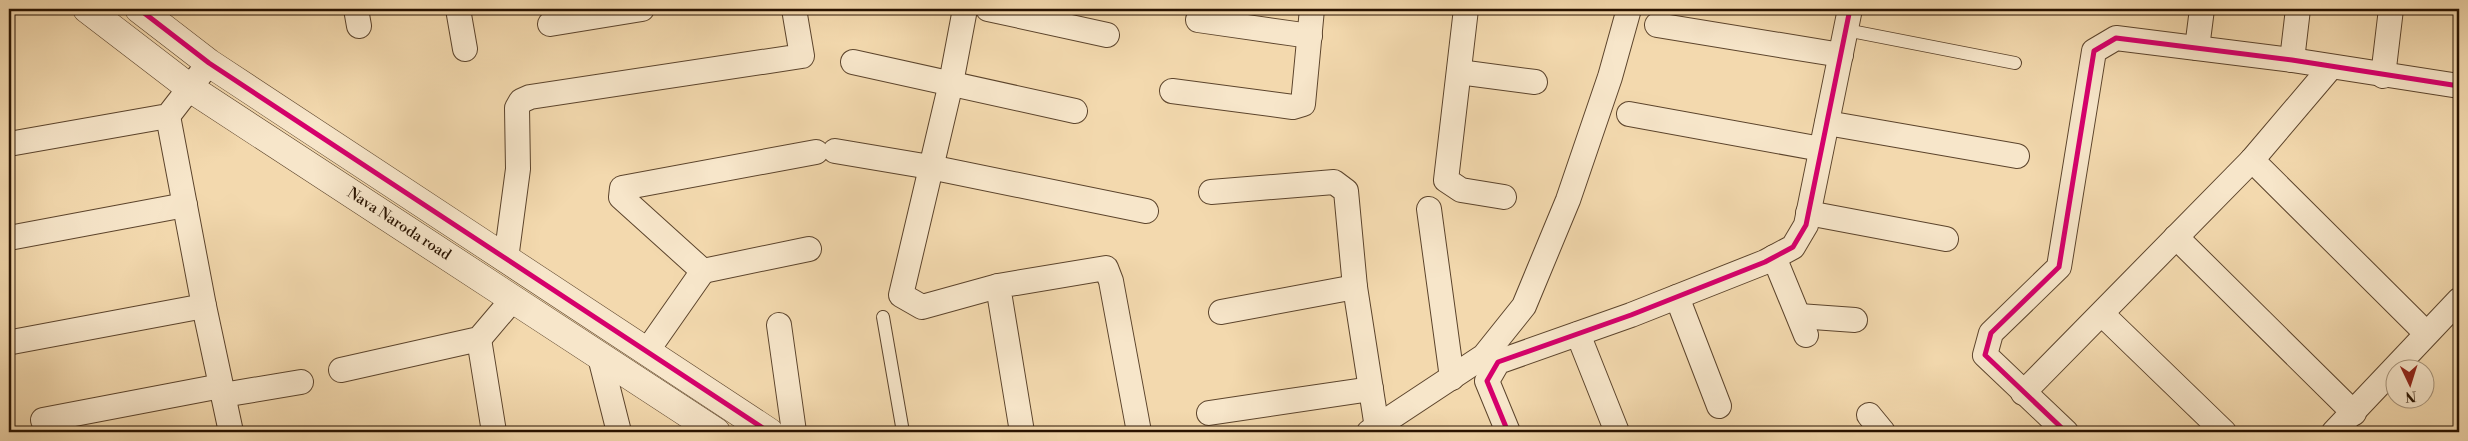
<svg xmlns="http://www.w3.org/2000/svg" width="2468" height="441" font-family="'Libre Bodoni',serif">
<rect width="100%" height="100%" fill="#f3d9ae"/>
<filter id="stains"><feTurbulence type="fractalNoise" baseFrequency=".004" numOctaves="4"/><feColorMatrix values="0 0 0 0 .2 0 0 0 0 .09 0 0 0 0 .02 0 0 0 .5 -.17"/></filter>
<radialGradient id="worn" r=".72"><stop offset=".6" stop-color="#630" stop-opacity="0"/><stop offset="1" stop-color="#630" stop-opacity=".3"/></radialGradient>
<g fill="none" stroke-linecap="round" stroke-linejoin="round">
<defs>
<g id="service">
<path d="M 1846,30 L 2015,63"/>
<path d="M 883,317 L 903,432"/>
</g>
<g id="minor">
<path d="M 356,9 L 359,26"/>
<path d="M 458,9 L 465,49"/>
<path d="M 965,9 L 951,83 L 901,295 L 922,307 L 998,286"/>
<path d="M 988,9 L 1107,35"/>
<path d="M 1466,9 L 1446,180 L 1461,190 L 1504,197"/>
<path d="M 1198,20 L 1310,36"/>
<path d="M 550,24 L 642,9"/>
<path d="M 1657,25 L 1841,55"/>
<path d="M 2197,48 L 2202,9"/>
<path d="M 2292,60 L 2298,9"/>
<path d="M 853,62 L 1075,111"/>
<path d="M 1459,72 L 1535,82"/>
<path d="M 2383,76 L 2391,9"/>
<path d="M 1172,91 L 1293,107 L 1303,104 L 1312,9"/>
<path d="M 1629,114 L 1821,149"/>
<path d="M 168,116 L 204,306 L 231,432"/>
<path d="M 1827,123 L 2017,156"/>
<path d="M 9,144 L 168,116 L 209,63"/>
<path d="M 835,151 L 930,167 L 1146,211"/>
<path d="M 2252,160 L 2426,333"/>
<path d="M 1211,192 L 1334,182 L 1346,191 L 1355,287 L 1377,428"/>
<path d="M 1429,209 L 1452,378"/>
<path d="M 1808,213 L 1946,239"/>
<path d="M 2176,237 L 2354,413"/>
<path d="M 9,238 L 185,205"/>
<path d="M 1774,257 L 1806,335"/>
<path d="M 506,259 L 518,169 L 517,108 L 521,101 L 530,97 L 802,56 L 794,9"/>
<path d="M 703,271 L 809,249"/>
<path d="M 1677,297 L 1719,406"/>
<path d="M 1221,312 L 1355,287"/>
<path d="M 2102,314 L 2224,432"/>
<path d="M 1799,316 L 1855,320"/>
<path d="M 779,325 L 794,432"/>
<path d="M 1578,334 L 1617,432"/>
<path d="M 479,339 L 494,432"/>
<path d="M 12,342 L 204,306"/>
<path d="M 647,351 L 703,271 L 621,197 L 622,188 L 816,152"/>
<path d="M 600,357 L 619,432"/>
<path d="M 341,370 L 479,339 L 513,299"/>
<path d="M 2023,393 L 2252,160 L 2331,67"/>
<path d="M 223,395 L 301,382"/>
<path d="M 1209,413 L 1371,389"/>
<path d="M 1869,415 L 1883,432"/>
<path d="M 43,420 L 221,386"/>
<path d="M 1022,432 L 998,286 L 1106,268 L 1111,281 L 1139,432"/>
<path d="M 1369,432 L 1484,356 L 1524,306 L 1568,200 L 1610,77 L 1629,9"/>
<path d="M 1508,432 L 1487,381 L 1498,362 L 1631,315 L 1765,262 L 1793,247 L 1806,225 L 1850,9"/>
<path d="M 2066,432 L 1985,355 L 1991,333 L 2059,267 L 2094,51 L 2116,38 L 2292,60 L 2459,86"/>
<path d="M 2334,432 L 2459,300"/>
</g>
<g id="tertiary">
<path d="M 87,9 L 190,88 L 716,432"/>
<path d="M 139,9 L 209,63 L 769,432"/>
</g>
</defs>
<use href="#service" stroke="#5c442c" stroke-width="14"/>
<use href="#minor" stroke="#5c442c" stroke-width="26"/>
<use href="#tertiary" stroke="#5c442c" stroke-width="29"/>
<use href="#service" stroke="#f7e6ca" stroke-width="12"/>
<use href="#minor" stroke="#f7e6ca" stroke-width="24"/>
<use href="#tertiary" stroke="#f7e6ca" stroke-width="28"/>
<defs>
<g id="cycleway">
<path d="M 139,9 L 209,63 L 769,432"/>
<path d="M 1508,432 L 1487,381 L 1498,362 L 1631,315 L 1765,262 L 1793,247 L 1806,225 L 1850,9"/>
<path d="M 2066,432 L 1985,355 L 1991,333 L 2059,267 L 2094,51 L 2116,38 L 2292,60 L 2459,86"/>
</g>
</defs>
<use href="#cycleway" stroke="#f7e6ca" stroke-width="8"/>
<use href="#cycleway" stroke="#d6006c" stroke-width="5"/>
</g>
<g text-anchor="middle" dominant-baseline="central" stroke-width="4" stroke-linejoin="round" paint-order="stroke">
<g font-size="15" fill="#291300" stroke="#f7e6ca">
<text transform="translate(399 224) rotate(33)">Nava Naroda road</text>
</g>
</g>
<rect width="2468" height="441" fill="none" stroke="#f3d9ae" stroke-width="30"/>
<rect x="10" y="10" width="2448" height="421" fill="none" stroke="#291300" stroke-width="2.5"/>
<rect x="15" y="15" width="2438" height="411" fill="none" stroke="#291300"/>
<g transform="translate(2410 384) rotate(176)"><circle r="24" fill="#f7e6ca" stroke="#a59279"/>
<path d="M0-4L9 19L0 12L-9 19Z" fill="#8f2418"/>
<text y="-8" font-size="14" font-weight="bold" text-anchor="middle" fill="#291300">N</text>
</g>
<rect width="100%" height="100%" filter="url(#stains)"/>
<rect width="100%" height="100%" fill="url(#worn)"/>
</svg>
